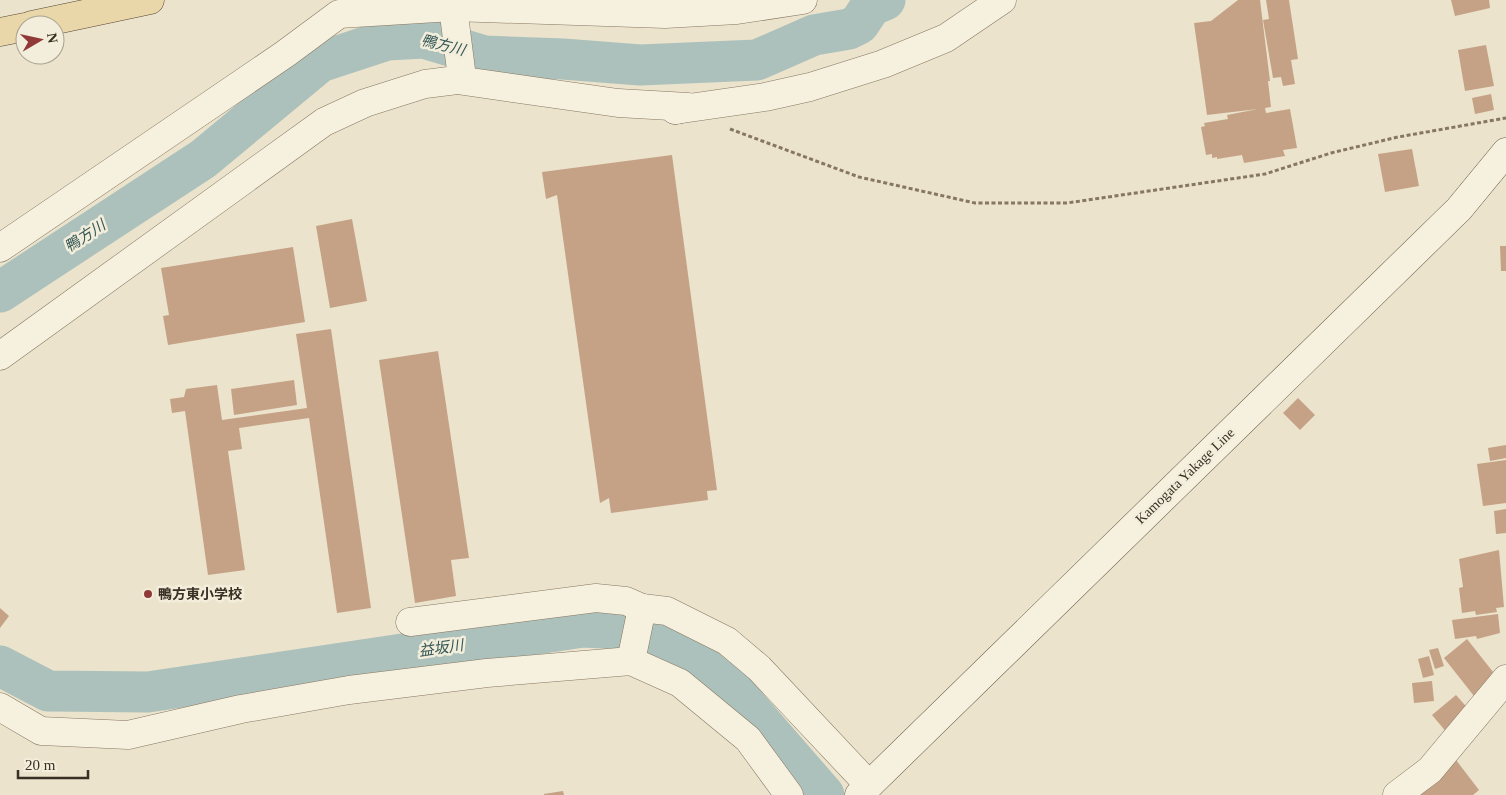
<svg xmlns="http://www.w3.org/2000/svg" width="1506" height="795" font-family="'Times New Roman','Noto Sans JP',serif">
<rect width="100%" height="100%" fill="#ebe3cc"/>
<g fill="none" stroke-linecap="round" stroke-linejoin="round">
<g stroke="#acc1bb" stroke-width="41">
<path d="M 0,292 L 203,159 L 320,62 L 387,40 L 424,38 L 484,56 L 563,59 L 640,65 L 757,60 L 814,35 L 849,29 L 859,24 L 871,6 L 885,0"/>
<path d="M 0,666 L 48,691 L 148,692 L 583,627 L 623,629 L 687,649 L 725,681 L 824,795"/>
</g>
</g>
<g fill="#c5a286">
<path d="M 1238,0 L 1260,0 L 1270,81 L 1268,81 L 1271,107 L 1265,108 L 1266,113 L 1290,109 L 1297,148 L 1283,150 L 1285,156 L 1244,163 L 1242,155 L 1217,159 L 1217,157 L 1212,158 L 1212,154 L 1206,155 L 1201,127 L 1205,126 L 1204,123 L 1228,119 L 1227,115 L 1258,109 L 1207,115 L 1194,23 L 1211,21 Z"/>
<path d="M 1266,0 L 1289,0 L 1298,59 L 1291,60 L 1295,84 L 1283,86 L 1281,77 L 1273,78 L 1263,20 L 1269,19 Z"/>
<path d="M 1451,0 L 1489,0 L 1490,8 L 1455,16 Z"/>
<path d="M 1486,45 L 1494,86 L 1465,91 L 1458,50 Z"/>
<path d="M 1491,94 L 1494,110 L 1475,114 L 1472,98 Z"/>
<path d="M 1412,149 L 1419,186 L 1385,192 L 1378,154 Z"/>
<path d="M 672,155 L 717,490 L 707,491 L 708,500 L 611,513 L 609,498 L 600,503 L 557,195 L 546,199 L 542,172 Z"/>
<path d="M 352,219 L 367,301 L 330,308 L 316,226 Z"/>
<path d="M 1500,246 L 1506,246 L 1506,271 L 1501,271 Z"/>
<path d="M 293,247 L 305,322 L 168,345 L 163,316 L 169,315 L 161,268 Z"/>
<path d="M 331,329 L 371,608 L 337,613 L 309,418 L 239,428 L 242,449 L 228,451 L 245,570 L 208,575 L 185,411 L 172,413 L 170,399 L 184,397 L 186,389 L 217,385 L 222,420 L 307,408 L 296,334 Z"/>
<path d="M 438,351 L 469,558 L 451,560 L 456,596 L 415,603 L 379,360 Z"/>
<path d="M 294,380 L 297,405 L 234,415 L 231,389 Z"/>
<path d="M 1298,398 L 1315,415 L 1300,430 L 1283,413 Z"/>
<path d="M 1506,445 L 1506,458 L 1490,461 L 1488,448 Z"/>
<path d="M 1506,460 L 1506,503 L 1483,506 L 1477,464 Z"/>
<path d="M 1506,509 L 1506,533 L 1496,534 L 1494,511 Z"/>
<path d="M 1499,550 L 1504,607 L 1496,608 L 1497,612 L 1476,615 L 1475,611 L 1462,613 L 1459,588 L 1463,587 L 1459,559 Z"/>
<path d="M 0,608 L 9,616 L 0,628 Z"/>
<path d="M 1498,614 L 1500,633 L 1477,639 L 1476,636 L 1455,639 L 1452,620 Z"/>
<path d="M 1467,639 L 1497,677 L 1474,696 L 1444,658 Z"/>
<path d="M 1438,648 L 1444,666 L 1435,669 L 1429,650 Z"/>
<path d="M 1429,656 L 1434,675 L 1423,678 L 1418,659 Z"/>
<path d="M 1432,681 L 1434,701 L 1414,703 L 1412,683 Z"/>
<path d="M 1456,695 L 1472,713 L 1448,734 L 1432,715 Z"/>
<path d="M 1456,760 L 1479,790 L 1473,795 L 1410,795 Z"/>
<path d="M 563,791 L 564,795 L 544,795 L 544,794 Z"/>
</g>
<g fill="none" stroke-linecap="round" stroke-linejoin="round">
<defs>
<g id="street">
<path d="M 453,7 L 461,70 L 457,80"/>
<path d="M 675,110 L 765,97 L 810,87 L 883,64 L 946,38 L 1002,0"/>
<path d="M 0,248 L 285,54 L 339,14 L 453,7 L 665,14 L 737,10 L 803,0"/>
<path d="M 0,356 L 324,122 L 365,103 L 425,84 L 457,80 L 618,103 L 688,107 L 675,110"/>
<path d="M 410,622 L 596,598 L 626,601 L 642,608 L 667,611 L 727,641 L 759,668 L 869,785"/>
<path d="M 631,661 L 642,608"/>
<path d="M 0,707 L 41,731 L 128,735 L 241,709 L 349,690 L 487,673 L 631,661 L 680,683 L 748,739 L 789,795"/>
<path d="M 1397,795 L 1430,770 L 1506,679"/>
</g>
<path id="secondary" d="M 859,795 L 1459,209 L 1506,152"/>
<g id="primary">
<path d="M 32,25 L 150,0"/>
<path d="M 0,32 L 25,27"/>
</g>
</defs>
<use href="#street" stroke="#877761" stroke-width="29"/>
<use href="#secondary" stroke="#695844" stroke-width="29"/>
<use href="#primary" stroke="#564535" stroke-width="29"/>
<path stroke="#877761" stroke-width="3" stroke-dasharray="4 2.5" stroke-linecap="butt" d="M 730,129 L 859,177 L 975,203 L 1067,203 L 1265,174 L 1331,153 L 1398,137 L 1506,118"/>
<use href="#street" stroke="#f6f0df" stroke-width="28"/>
<use href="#secondary" stroke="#f6f0df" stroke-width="28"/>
<use href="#primary" stroke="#e9d7a9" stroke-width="28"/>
</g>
<circle fill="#903937" stroke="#f3eddb" stroke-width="2" cx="148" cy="594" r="5"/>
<g text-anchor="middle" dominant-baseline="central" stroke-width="5" stroke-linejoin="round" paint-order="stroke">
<g font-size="14" fill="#392f23" stroke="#f3eddb">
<text transform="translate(1185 476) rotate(-44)">Kamogata Yakage Line</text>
</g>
<g font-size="14" font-weight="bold" fill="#392f23" stroke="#f3eddb" text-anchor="start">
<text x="158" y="594">鴨方東小学校</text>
</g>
<g font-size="15" font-style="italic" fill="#345756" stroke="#f3eddb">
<text transform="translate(443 45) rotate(14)">鴨方川</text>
<text transform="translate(85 236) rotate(-33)">鴨方川</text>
<text transform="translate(441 648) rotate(-8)">益坂川</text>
</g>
</g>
<g transform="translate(40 40) rotate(81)"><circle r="24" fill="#f3eddb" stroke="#a9a191"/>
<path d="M0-4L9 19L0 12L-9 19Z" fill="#903937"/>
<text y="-8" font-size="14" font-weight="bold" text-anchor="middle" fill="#392f23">N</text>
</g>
<path d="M18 770v8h70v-8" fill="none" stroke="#392f23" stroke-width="2.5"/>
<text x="25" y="770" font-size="15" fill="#392f23" stroke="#f3eddb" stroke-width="4" paint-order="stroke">20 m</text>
</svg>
